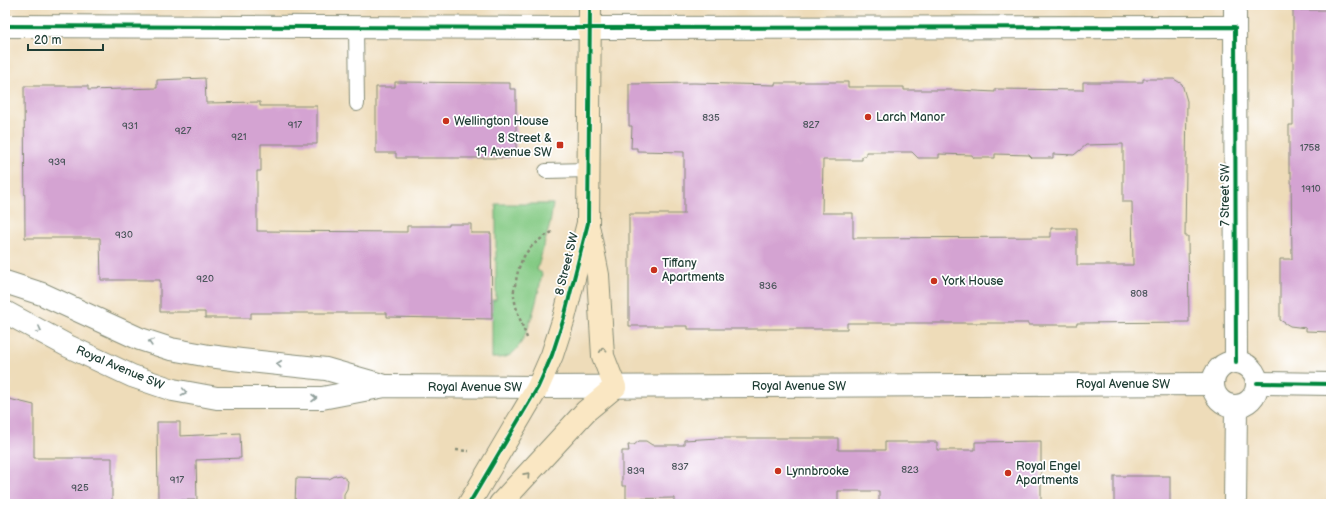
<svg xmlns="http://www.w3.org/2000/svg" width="1336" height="509" font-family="'Balsamiq Sans',sans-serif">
<rect width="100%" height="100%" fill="#fff"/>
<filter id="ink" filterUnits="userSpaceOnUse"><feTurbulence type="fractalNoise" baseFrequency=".025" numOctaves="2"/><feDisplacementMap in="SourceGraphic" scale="8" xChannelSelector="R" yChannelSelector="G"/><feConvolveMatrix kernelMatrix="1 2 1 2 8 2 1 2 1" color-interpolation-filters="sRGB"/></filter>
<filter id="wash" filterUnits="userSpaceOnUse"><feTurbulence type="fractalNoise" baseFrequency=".012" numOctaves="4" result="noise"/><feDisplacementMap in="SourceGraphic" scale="16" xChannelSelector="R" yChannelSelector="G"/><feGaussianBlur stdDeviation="0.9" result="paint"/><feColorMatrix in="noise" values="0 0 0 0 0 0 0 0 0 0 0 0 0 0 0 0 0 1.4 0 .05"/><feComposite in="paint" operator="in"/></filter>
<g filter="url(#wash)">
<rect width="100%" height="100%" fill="#eedcb9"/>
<path fill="#84ca84" stroke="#52845c" d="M 496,204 L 553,204 L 550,224 L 537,270 L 542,273 C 539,292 528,345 510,355 C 505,358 498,358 492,358 L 492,300 L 496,300 Z"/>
<g id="blocks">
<g fill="#d4a3d2" fill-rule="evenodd">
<path d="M 1293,10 L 1331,10 L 1331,332 L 1306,331 L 1306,328 L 1290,326 L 1280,320 L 1280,259 L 1292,259 L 1291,172 L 1289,172 L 1289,125 L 1293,125 Z"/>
<path d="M 205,78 L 206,103 L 260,102 L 260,106 L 317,106 L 317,144 L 261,144 L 261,171 L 257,171 L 257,231 L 407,232 L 407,226 L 449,226 L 449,224 L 471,224 L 471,233 L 491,233 L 492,319 L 387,317 L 387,313 L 251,313 L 251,318 L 205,318 L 205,312 L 160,312 L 160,280 L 101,280 L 100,238 L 25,238 L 24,86 L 88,86 L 88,90 L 157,88 L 157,80 Z"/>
<path d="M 1143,79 L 1174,79 L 1182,84 L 1187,101 L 1185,236 L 1188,236 L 1189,322 L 1077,323 L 1077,325 L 1028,325 L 1028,323 L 847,323 L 847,329 L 688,329 L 688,326 L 629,326 L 629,214 L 684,214 L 684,152 L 637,151 L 637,148 L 631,148 L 632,126 L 629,126 L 629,84 L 694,83 L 775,85 L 775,83 L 801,83 L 801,82 L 848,82 L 848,87 L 904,87 L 904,90 L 958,90 L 995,92 L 995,89 L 1083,90 L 1083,82 L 1143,82 ZM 1123,144 L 1123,202 L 1132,202 L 1133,265 L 1077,265 L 1077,228 L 1051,228 L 1051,237 L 853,238 L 853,213 L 822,213 L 823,160 L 862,160 L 862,156 L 866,156 L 866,152 L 912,152 L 918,158 L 939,158 L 939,154 L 972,155 L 974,158 L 995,158 L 995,154 L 1029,155 L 1032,158 L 1053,158 L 1053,154 L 1074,155 L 1086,145 Z"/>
<path d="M 395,82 L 510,83 L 510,89 L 516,89 L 516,152 L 510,152 L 510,158 L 396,158 L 396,153 L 376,153 L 376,87 L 395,87 Z"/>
<path d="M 5,398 L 34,405 L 34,458 L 112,458 L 112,504 L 5,504 Z"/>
<path d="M 157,422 L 180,422 L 180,436 L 240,433 L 241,458 L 196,460 L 197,500 L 158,500 Z"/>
<path d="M 718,438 L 838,438 L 838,450 L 885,450 L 885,442 L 937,442 L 937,450 L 975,450 L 975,442 L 1041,441 L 1041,504 L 879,504 L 879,491 L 838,491 L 838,504 L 674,504 L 674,498 L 626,499 L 626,486 L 622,486 L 622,451 L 629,451 L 628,445 L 634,445 L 639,441 L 646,441 L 652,445 L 684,445 L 684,440 Z"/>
<path d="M 341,475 L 348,481 L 347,489 L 344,494 L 344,504 L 295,504 L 296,478 L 329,479 L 335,476 Z"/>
<rect x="1114" y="476" width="56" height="28"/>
</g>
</g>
</g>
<g filter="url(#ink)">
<use href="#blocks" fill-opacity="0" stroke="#868c76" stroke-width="1"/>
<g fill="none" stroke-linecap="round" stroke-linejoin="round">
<defs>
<g id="lane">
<path d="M 356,27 L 357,104"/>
<path d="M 546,171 L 588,170"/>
</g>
<g id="street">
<path d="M 1235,5 L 1236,362"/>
<path d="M 5,26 L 590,28 L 1235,27"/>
<path d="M 5,282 L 42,294 L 140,339 L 171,349 L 209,356 L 241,360 L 326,369 L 382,385"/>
<path d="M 5,312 L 68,346 L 132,376 L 173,390 L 217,398 L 322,398 L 385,386 L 538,387 L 1213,384"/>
<circle cx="1235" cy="384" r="22"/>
<path d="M 1257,383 L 1331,384"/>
<path d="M 1235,504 L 1236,407"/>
</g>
<g id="secondary">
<path d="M 469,504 L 538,387 L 552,355 L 564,318 L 588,223 L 590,5"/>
<path d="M 500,504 L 586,411 L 615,387 L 603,356 L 598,275 L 589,230"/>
</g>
</defs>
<use href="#lane" stroke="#868c76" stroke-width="16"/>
<use href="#street" stroke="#868c76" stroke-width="24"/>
<use href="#secondary" stroke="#868c76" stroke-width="24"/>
<g stroke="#868c76" stroke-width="2.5" stroke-dasharray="3 3" stroke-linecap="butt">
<path d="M 527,338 C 522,324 516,311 514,296 C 513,291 515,286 516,281 C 520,255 531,243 554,231"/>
<path d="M 456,450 L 469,451"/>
</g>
<use href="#lane" stroke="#fff" stroke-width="14"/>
<use href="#street" stroke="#fff" stroke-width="22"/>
<use href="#secondary" stroke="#fae7c3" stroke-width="22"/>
<defs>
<g id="cycleway">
<path d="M 5,26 L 590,28 L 1235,27 L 1236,362"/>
<path d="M 1257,383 L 1331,384"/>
<path d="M 469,504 L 538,387 L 552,355 L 564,318 L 588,223 L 590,5"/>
</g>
</defs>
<use href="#cycleway" stroke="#fff" stroke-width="6"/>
<use href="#cycleway" stroke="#00873e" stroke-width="4"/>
</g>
<defs><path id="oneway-chevron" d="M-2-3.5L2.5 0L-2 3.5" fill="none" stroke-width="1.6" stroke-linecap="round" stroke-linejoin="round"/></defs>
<g stroke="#8f9e9a">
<use href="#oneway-chevron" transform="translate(39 330) rotate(28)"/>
<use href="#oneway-chevron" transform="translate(151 342) rotate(-163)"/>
<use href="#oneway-chevron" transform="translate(279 364) rotate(-174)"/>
<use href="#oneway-chevron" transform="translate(184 392) rotate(11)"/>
<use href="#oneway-chevron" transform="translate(314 398)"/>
</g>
<g stroke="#8c927c">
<use href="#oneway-chevron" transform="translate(603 350) rotate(-94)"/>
<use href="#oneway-chevron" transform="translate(527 475) rotate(-48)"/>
</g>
</g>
<g fill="#c8321e" stroke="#fff" stroke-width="1.5">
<circle cx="868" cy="117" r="4"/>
<circle cx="446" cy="121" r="4"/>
<rect x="556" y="141" width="8" height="8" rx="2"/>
<circle cx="654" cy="270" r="4"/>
<circle cx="934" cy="281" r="4"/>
<circle cx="778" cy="471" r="4"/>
<circle cx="1008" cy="473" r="4"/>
</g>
<g text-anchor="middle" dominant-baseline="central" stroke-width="3.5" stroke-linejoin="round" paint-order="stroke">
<g font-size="10" fill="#4c565c">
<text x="711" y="118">835</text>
<text x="295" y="125">917</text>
<text x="811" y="125">827</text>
<text x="130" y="126">931</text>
<text x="183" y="131">927</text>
<text x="239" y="137">921</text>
<text x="1310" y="148">1758</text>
<text x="57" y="162">939</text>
<text x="1311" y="189">1910</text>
<text x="124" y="235">930</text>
<text x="205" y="279">920</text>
<text x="768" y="286">836</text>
<text x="1139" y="294">808</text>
<text x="680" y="467">837</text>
<text x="910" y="470">823</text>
<text x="636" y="471">839</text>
<text x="177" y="480">917</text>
<text x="80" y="488">925</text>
</g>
<g font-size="12" fill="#1f3d34" stroke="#fff" text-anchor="start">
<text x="876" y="117">Larch Manor</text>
<text x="454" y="121">Wellington House</text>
<text x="552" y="138" text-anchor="end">8 Street &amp;<tspan x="552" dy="14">19 Avenue SW</tspan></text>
<text x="662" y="263">Tiffany<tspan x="662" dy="14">Apartments</tspan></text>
<text x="942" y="281">York House</text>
<text x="1016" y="466">Royal Engel<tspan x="1016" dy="14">Apartments</tspan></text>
<text x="786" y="471">Lynnbrooke</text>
</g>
<g font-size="12" fill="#1f3d34" stroke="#fff">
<text transform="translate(1225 195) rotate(-90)">7 Street SW</text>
<text transform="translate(567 264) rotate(-76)">8 Street SW</text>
<text transform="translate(120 368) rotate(23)">Royal Avenue SW</text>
<text x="1123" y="384">Royal Avenue SW</text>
<text x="799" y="386">Royal Avenue SW</text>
<text x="475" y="387">Royal Avenue SW</text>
</g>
</g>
<rect width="1336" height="509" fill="none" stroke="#fff" stroke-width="20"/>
<path d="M28 44v6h75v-6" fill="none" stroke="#1f3d34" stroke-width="2"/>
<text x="34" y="44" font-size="12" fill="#1f3d34" stroke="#ffffff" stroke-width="3" paint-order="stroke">20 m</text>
</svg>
